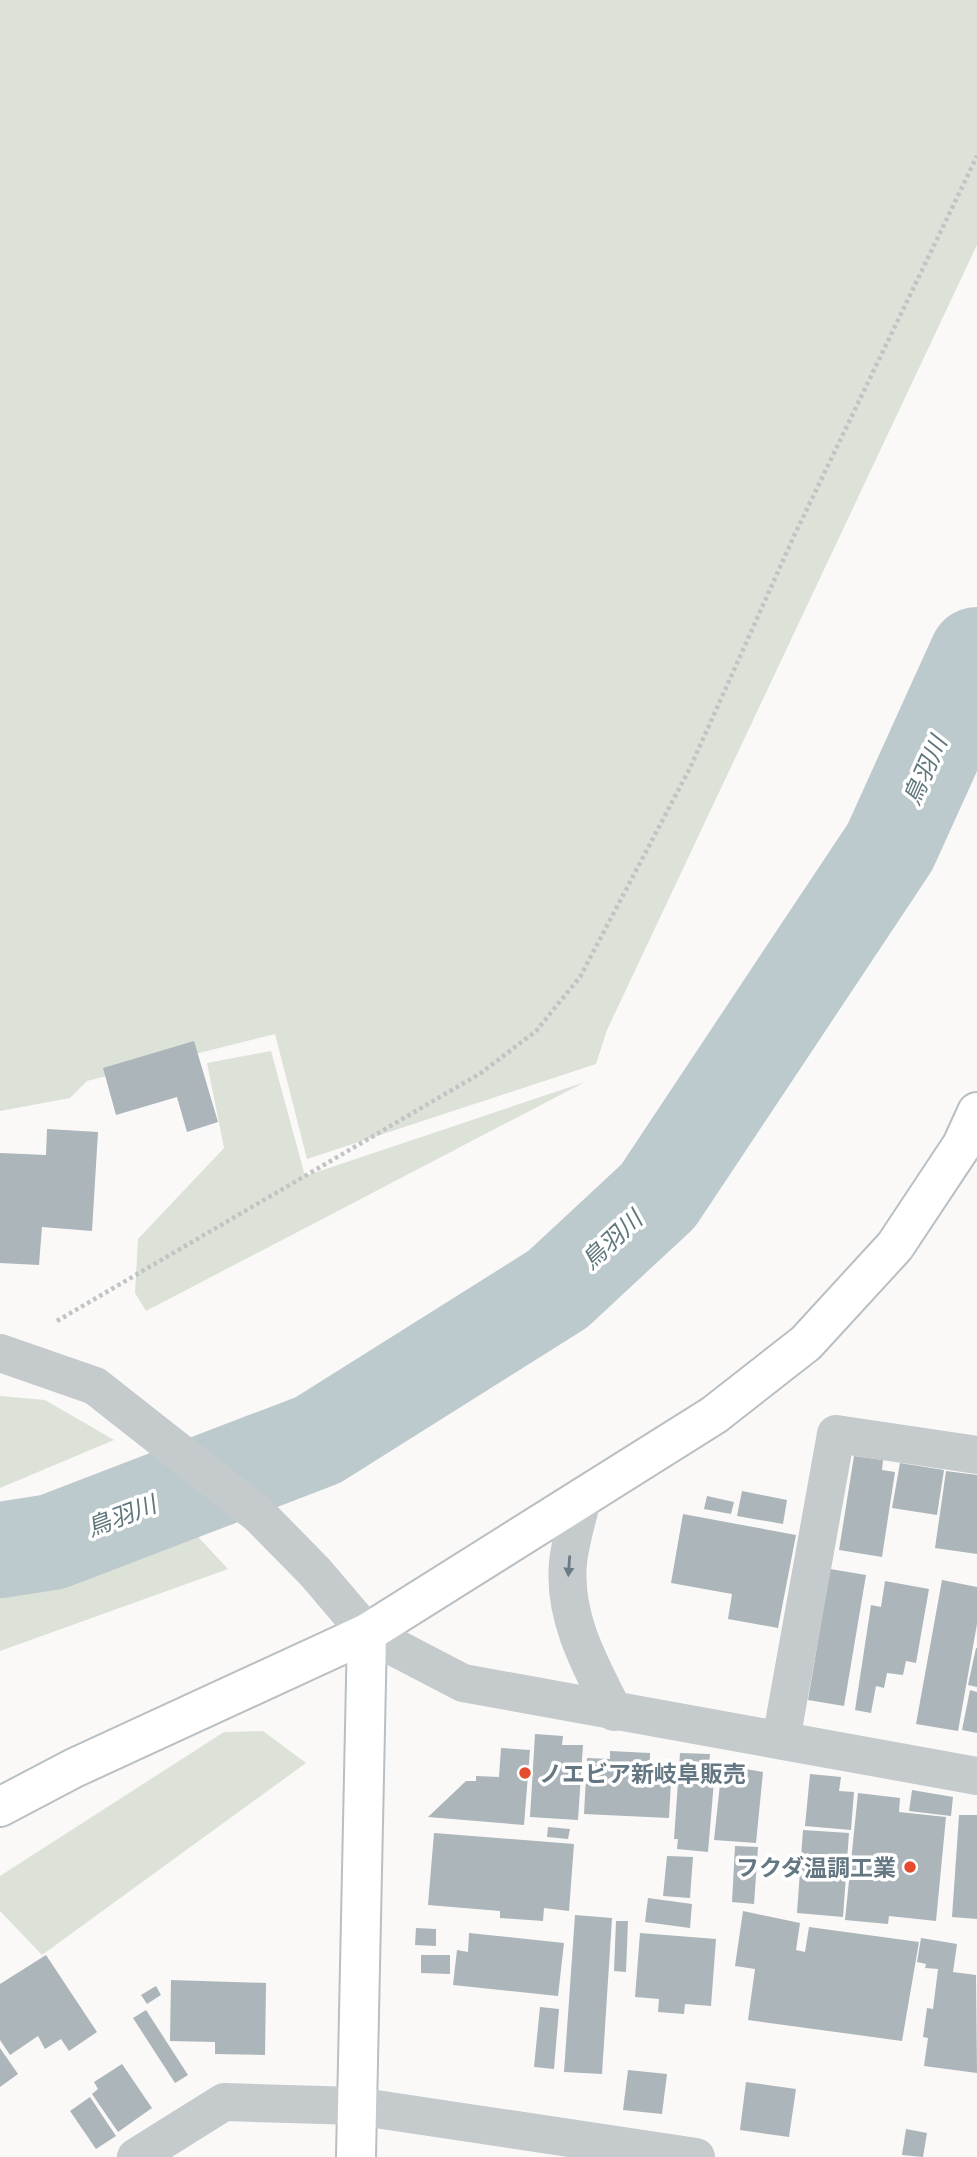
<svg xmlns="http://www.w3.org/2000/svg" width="977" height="2157" font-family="'Exo 2','Noto Sans JP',sans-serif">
<rect width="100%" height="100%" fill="#faf9f7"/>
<g fill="#dce2d8">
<path d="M 0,0 L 977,0 L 977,245 L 607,1030 L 596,1064 L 307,1159 L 275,1034 L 87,1081 L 70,1098 L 0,1111 Z"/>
<path d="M 271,1051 L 305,1176 L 585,1082 L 146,1311 L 135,1293 L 138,1239 L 224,1148 L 207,1063 Z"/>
<path d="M 0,1396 L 45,1400 L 114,1440 L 0,1488 Z"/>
<path d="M 186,1524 L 228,1569 L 0,1651 L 0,1568 Z"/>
<path d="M 263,1731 L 306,1763 L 42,1955 L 0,1911 L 0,1876 L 224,1732 Z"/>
</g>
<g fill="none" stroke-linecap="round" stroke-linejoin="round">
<path stroke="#bdcacd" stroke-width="96" d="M 0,1550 L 52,1542 L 318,1440 L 558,1289 L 658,1196 L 890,847 L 977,655"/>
</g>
<g fill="#acb5ba">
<path d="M 194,1041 L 218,1122 L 187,1132 L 177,1097 L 116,1115 L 103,1068 Z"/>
<path d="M 47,1129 L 98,1132 L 92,1231 L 42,1227 L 39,1265 L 0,1263 L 0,1153 L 46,1155 Z"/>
<path d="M 854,1456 L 883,1460 L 882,1470 L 895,1472 L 882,1557 L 839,1550 Z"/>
<path d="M 900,1463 L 944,1470 L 937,1515 L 892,1508 Z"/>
<path d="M 946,1471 L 977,1475 L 977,1554 L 935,1548 Z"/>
<path d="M 742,1491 L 787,1500 L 783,1524 L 737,1516 Z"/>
<path d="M 707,1496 L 734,1502 L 731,1514 L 704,1509 Z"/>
<path d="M 683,1514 L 796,1535 L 778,1628 L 728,1619 L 732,1594 L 671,1583 Z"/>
<path d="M 830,1569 L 866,1575 L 844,1706 L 808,1700 Z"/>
<path d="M 942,1580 L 977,1587 L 977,1624 L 958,1731 L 916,1724 Z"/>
<path d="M 885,1581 L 929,1589 L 916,1663 L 906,1661 L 903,1675 L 887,1673 L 884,1688 L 876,1686 L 871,1713 L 855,1710 L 871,1605 L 881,1607 Z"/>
<path d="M 976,1648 L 977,1648 L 977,1687 L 968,1685 Z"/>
<path d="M 970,1690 L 977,1692 L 977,1733 L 962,1730 Z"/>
<path d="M 535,1734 L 563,1736 L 562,1745 L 583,1745 L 578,1820 L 530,1817 Z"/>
<path d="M 501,1748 L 530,1750 L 524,1825 L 428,1817 L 466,1781 L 476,1781 L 476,1776 L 499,1777 Z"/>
<path d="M 610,1751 L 650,1753 L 650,1761 L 672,1763 L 669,1818 L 584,1814 L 587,1758 L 610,1759 Z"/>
<path d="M 680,1753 L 710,1754 L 708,1780 L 714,1781 L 708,1852 L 677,1849 L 678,1839 L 674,1839 Z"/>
<path d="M 722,1765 L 763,1772 L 756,1843 L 714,1840 Z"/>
<path d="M 810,1774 L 841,1777 L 839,1791 L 854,1792 L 851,1830 L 805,1826 Z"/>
<path d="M 912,1790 L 953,1797 L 951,1816 L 909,1811 Z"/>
<path d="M 858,1793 L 900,1798 L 899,1812 L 946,1817 L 936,1921 L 889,1916 L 888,1924 L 845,1920 Z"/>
<path d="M 959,1815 L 977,1815 L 977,1919 L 952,1917 Z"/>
<path d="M 548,1827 L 570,1829 L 568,1839 L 547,1837 Z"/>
<path d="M 803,1830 L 849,1833 L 843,1917 L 797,1913 Z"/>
<path d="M 434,1833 L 574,1844 L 569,1911 L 544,1908 L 543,1921 L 500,1918 L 500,1911 L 428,1905 Z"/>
<path d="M 735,1846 L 758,1847 L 754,1904 L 732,1902 Z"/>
<path d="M 667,1856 L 693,1857 L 690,1898 L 663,1896 Z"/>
<path d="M 648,1898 L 692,1904 L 690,1928 L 645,1922 Z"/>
<path d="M 743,1911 L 800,1923 L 796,1950 L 805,1952 L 809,1927 L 919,1942 L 902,2041 L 748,2020 L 755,1969 L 735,1966 Z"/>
<path d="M 575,1915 L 612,1918 L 602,2074 L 564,2072 Z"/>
<path d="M 616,1921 L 628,1921 L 626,1972 L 614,1971 Z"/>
<path d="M 416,1928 L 436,1929 L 436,1946 L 415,1945 Z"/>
<path d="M 469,1933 L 564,1943 L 558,1996 L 453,1985 L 457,1950 L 468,1952 Z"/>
<path d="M 640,1933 L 716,1939 L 711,2006 L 685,2004 L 684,2014 L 658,2012 L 659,1999 L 635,1997 Z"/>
<path d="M 921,1938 L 957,1944 L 953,1972 L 976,1975 L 977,2073 L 924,2066 L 928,2038 L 923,2037 L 927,2008 L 933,2009 L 938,1969 L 925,1968 L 926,1964 L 917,1962 Z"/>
<path d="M 46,1955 L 97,2032 L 69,2051 L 61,2039 L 45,2049 L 38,2036 L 10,2055 L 0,2040 L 0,1984 Z"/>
<path d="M 421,1955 L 450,1955 L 450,1974 L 421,1973 Z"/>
<path d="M 171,1980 L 266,1983 L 265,2055 L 215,2054 L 215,2042 L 170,2041 Z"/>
<path d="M 156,1986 L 161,1995 L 147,2004 L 141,1995 Z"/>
<path d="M 540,2007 L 559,2009 L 554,2069 L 534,2067 Z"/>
<path d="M 146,2010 L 188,2075 L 175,2083 L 133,2018 Z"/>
<path d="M 0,2048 L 18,2074 L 0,2087 Z"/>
<path d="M 122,2064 L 152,2108 L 118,2132 L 92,2094 L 98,2089 L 94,2082 Z"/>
<path d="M 628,2070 L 667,2074 L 662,2114 L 623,2110 Z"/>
<path d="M 746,2082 L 796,2089 L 789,2137 L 740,2130 Z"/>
<path d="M 90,2097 L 116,2136 L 96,2149 L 70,2111 Z"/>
<path d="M 906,2129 L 927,2133 L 923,2157 L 902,2155 Z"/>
</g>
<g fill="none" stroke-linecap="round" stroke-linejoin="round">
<defs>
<g id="secondary">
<path d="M 0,1807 L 74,1768 L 367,1633 L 714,1415 L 806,1343 L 895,1246 L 962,1145 L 977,1112"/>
<path d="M 356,2157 L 367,1633"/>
</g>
</defs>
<use href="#secondary" stroke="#b9bfc3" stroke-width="42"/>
<path stroke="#c1c3c5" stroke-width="4.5" stroke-dasharray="3.5 3.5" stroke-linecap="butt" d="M 57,1321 L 481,1073 L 536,1031 L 580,977 L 690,768 L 794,536 L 977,156"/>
<g stroke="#c5cacd" stroke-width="38">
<path d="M 0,1353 L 95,1386 L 259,1515 L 315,1572 L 367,1633 L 463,1683 L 977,1776"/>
<path d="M 582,1499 C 577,1520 570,1542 568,1563 C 563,1617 590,1665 614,1712"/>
<path d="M 781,1740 L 836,1434 L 977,1455"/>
<path d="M 136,2157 L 224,2102 L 356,2106 L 696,2157"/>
</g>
<use href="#secondary" stroke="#fff" stroke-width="38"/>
</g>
<defs><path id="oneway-solid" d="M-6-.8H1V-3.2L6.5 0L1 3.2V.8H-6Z" transform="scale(1.75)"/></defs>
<use fill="#697b87" href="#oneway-solid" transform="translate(569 1566) rotate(94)"/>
<g fill="#e54b2c" stroke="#fff" stroke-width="2.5">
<circle cx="525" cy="1773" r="7"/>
<circle cx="910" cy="1867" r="7"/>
</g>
<g text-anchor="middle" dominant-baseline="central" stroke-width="7" stroke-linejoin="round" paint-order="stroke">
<g font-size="23" font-weight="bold" fill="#647783" stroke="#fff" text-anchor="start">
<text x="539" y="1773">ノエビア新岐阜販売</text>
<text x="896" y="1867" text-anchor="end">フクダ温調工業</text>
</g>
<g font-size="24" font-style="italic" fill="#5f767c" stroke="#fff">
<text transform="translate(924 770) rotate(-66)">鳥羽川</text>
<text transform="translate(611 1239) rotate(-43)">鳥羽川</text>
<text transform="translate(121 1515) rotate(-21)">鳥羽川</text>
</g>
</g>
</svg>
